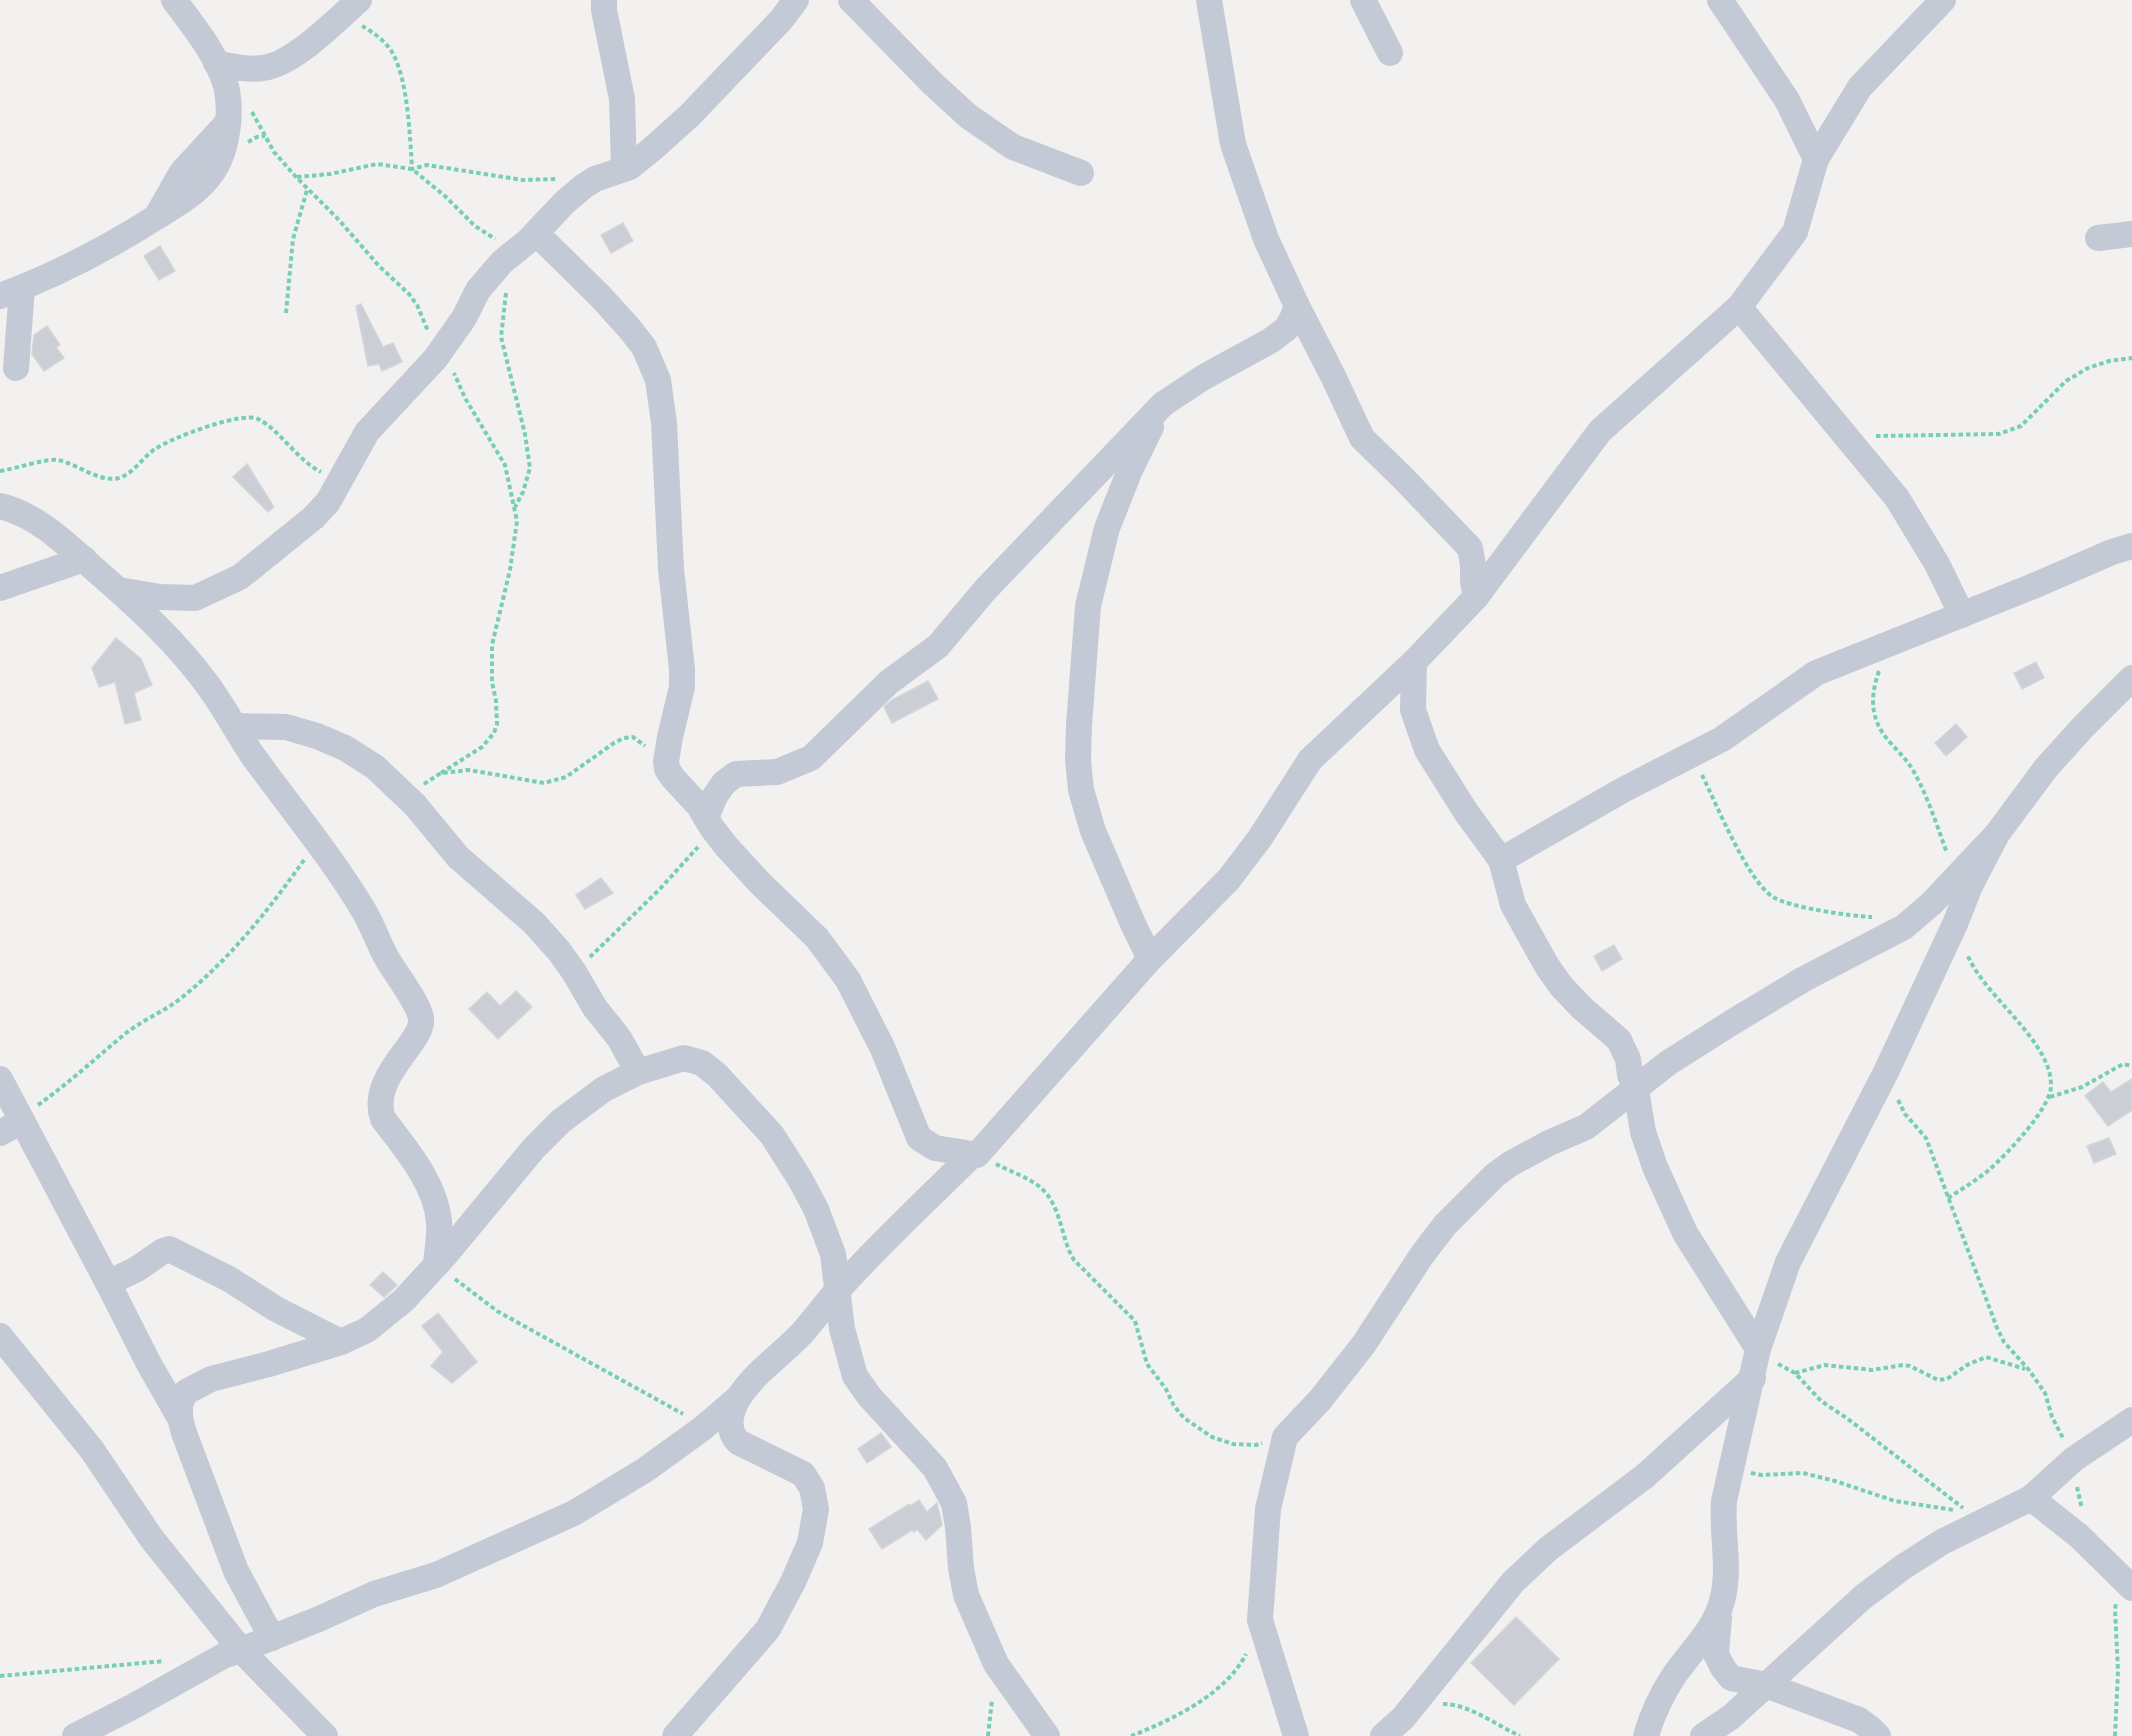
<svg xmlns="http://www.w3.org/2000/svg" width="2132" height="1736" font-family="Quicksand,sans-serif">
<rect width="100%" height="100%" fill="#f3f1f0"/>
<g fill="#ccced6" stroke="#d4d5dc" stroke-width="1.5">
<path d="M 623,223 L 633,241 L 611,253 L 601,235 Z"/>
<path d="M 160,246 L 175,271 L 159,280 L 144,256 Z"/>
<path d="M 361,304 L 383,347 L 393,343 L 402,362 L 382,371 L 379,364 L 368,366 L 356,306 Z"/>
<path d="M 47,326 L 60,345 L 56,347 L 64,358 L 44,371 L 32,354 L 34,335 Z"/>
<path d="M 247,464 L 274,507 L 268,512 L 233,477 Z"/>
<path d="M 116,638 L 141,659 L 152,685 L 134,693 L 141,720 L 125,724 L 115,682 L 99,687 L 92,668 Z"/>
<path d="M 2036,662 L 2044,678 L 2022,689 L 2014,673 Z"/>
<path d="M 928,681 L 938,699 L 892,723 L 884,707 L 892,700 Z"/>
<path d="M 1956,724 L 1967,737 L 1946,756 L 1935,743 Z"/>
<path d="M 601,878 L 613,893 L 585,909 L 576,895 Z"/>
<path d="M 1614,945 L 1622,959 L 1602,971 L 1594,956 Z"/>
<path d="M 516,991 L 532,1007 L 498,1039 L 469,1009 L 487,992 L 500,1006 Z"/>
<path d="M 2132,1079 L 2132,1110 L 2108,1126 L 2085,1096 L 2103,1082 L 2111,1092 Z"/>
<path d="M 2109,1138 L 2116,1154 L 2094,1163 L 2087,1146 Z"/>
<path d="M 383,1272 L 397,1285 L 384,1297 L 370,1285 Z"/>
<path d="M 438,1313 L 477,1362 L 452,1383 L 431,1366 L 443,1352 L 422,1326 Z"/>
<path d="M 881,1433 L 891,1447 L 867,1463 L 858,1449 Z"/>
<path d="M 919,1500 L 927,1512 L 937,1503 L 942,1525 L 926,1540 L 917,1529 L 914,1532 L 912,1530 L 882,1549 L 869,1529 L 909,1504 L 910,1506 Z"/>
<path d="M 1516,1617 L 1559,1659 L 1514,1705 L 1471,1663 Z"/>
</g>
<g fill="none" stroke-linecap="round" stroke-linejoin="round">
<g stroke="#76cfb0" stroke-width="4" stroke-dasharray="4.5 3" stroke-linecap="butt">
<path d="M 362,26 C 373,32 387,42 393,54 C 408,81 410,137 412,169 L 427,165 L 523,180 L 556,179"/>
<path d="M 252,112 L 274,152 L 296,177 L 338,219 L 379,266 L 409,294 L 417,305 L 428,331"/>
<path d="M 248,142 L 257,137 L 265,136"/>
<path d="M 297,177 L 330,174 L 377,164 L 412,169 L 446,197 L 475,226 L 495,239"/>
<path d="M 506,293 L 501,337 L 525,434 L 530,468 L 523,492 L 515,507"/>
<path d="M 286,313 L 293,239 L 307,190"/>
<path d="M 1876,436 L 1999,434 L 2021,426 L 2066,381 L 2088,368 L 2109,361 L 2132,358"/>
<path d="M 0,471 C 15,469 46,458 58,460 C 78,464 99,483 119,478 C 133,474 143,457 155,449 C 171,438 242,411 258,419 C 280,430 297,460 321,472"/>
<path d="M 1879,671 C 1870,696 1870,719 1888,740 C 1897,751 1907,759 1914,772 C 1928,797 1937,826 1947,853"/>
<path d="M 441,773 L 482,747 L 494,733 L 497,724 L 496,701 L 492,682 L 492,645 L 510,570 L 517,521 L 505,465 L 465,398 L 454,373"/>
<path d="M 1702,775 C 1717,805 1747,880 1773,897 C 1791,908 1851,916 1872,917"/>
<path d="M 424,784 L 441,773 L 469,770 L 544,783 L 566,777 L 614,743 L 624,738 L 633,737 L 645,746"/>
<path d="M 590,957 L 659,890 L 698,847"/>
<path d="M 2050,1097 L 2082,1087 L 2123,1064 L 2132,1066"/>
<path d="M 1898,1100 L 1905,1114 L 1926,1138 L 1997,1328 L 2004,1342 L 2029,1370 L 2045,1393 L 2052,1417 L 2064,1440"/>
<path d="M 38,1105 C 69,1083 97,1057 126,1033 C 143,1020 163,1012 180,999 C 229,960 268,911 304,860"/>
<path d="M 996,1164 C 1011,1172 1034,1179 1045,1192 C 1062,1211 1061,1239 1074,1260 L 1135,1321 L 1147,1364 L 1166,1389 L 1174,1406 L 1184,1418 L 1212,1437 L 1233,1444 L 1256,1445 L 1262,1443"/>
<path d="M 1948,1198 C 1962,1189 1977,1180 1990,1169 C 2007,1154 2052,1107 2051,1085 C 2051,1062 2034,1041 2020,1024 C 2002,1002 1978,980 1967,954"/>
<path d="M 455,1279 L 497,1311 L 683,1414"/>
<path d="M 1778,1364 L 1795,1373 L 1821,1401 L 1848,1419 L 1963,1508"/>
<path d="M 1795,1373 L 1825,1365 L 1872,1370 L 1903,1365 L 1910,1366 L 1938,1380 L 1947,1379 L 1967,1365 L 1986,1357 L 2025,1369"/>
<path d="M 1751,1473 L 1761,1475 L 1803,1473 L 1835,1481 L 1895,1501 L 1954,1510"/>
<path d="M 2077,1487 L 2082,1509"/>
<path d="M 0,1676 L 164,1661"/>
<path d="M 1443,1704 C 1469,1704 1496,1725 1520,1736"/>
<path d="M 988,1736 L 992,1700"/>
<path d="M 1131,1736 C 1172,1720 1226,1694 1246,1654"/>
<path d="M 2115,1736 L 2118,1671 L 2115,1609 L 2116,1603"/>
</g>
<g stroke="#c4cad5" stroke-width="26">
<path d="M 604,0 L 604,10 L 622,99 L 624,169"/>
<path d="M 851,0 L 932,83 L 968,116 L 1013,147 L 1081,173"/>
<path d="M 1209,0 L 1233,144 L 1266,239 L 1297,306 L 1333,376 L 1362,438 L 1404,479 L 1470,548 L 1473,565 L 1473,582 L 1476,597"/>
<path d="M 1363,0 L 1390,53"/>
<path d="M 216,63 C 233,67 250,71 268,67 C 296,61 337,20 359,0"/>
<path d="M 1816,159 L 1860,87 L 1943,0"/>
<path d="M 158,214 L 182,172 L 228,122"/>
<path d="M 536,233 L 600,296 L 629,328 L 644,347 L 658,380 L 664,423 L 671,569 L 682,669 L 682,687 L 670,737 L 666,762 L 667,769 L 673,778 L 699,806 L 712,828 L 726,846 L 759,882 L 817,938 L 848,980 L 883,1049 L 919,1138 L 935,1148 L 973,1154"/>
<path d="M 2098,238 L 2132,234"/>
<path d="M 0,296 C 54,276 106,249 155,218 C 177,204 199,193 214,170 C 228,148 232,111 226,86 C 218,56 192,24 174,0"/>
<path d="M 1739,307 L 1897,498 L 1937,564 L 1962,615"/>
<path d="M 16,368 L 22,288"/>
<path d="M 0,506 C 39,515 70,548 100,574 C 139,608 176,642 207,684 C 224,707 237,732 253,756 C 290,807 331,856 364,911 C 372,925 378,941 385,955 C 394,972 418,1001 421,1018 C 425,1042 368,1076 383,1119 C 406,1149 436,1184 439,1222 C 440,1236 437,1251 436,1265"/>
<path d="M 0,588 L 84,559"/>
<path d="M 119,590 L 160,597 L 195,598 L 240,577 L 313,518 L 328,502 L 367,432 L 435,359 L 464,318 L 478,290 L 502,262 L 528,241 L 565,202 L 584,186 L 595,179 L 630,167 L 651,150 L 689,116 L 781,20 L 796,0"/>
<path d="M 1414,662 L 1413,710 L 1427,750 L 1466,812 L 1501,860 L 1513,905 L 1547,966 L 1561,986 L 1582,1008 L 1619,1040 L 1628,1059 L 1630,1075 L 1636,1089 L 1643,1132 L 1655,1167 L 1685,1233 L 1758,1349"/>
<path d="M 235,726 L 286,727 L 317,736 L 345,748 L 375,767 L 415,805 L 458,857 L 534,923 L 559,951 L 574,972 L 595,1008 L 619,1038 L 638,1072"/>
<path d="M 706,818 L 715,796 L 724,783 L 736,774 L 777,772 L 811,758 L 889,682 L 938,646 L 985,590 L 1163,404 L 1204,377 L 1270,341 L 1286,329 L 1292,319 L 1297,306"/>
<path d="M 1501,860 L 1623,790 L 1722,739 L 1816,673 L 2031,587 L 2112,552 L 2132,546"/>
<path d="M 1150,959 L 1133,924 L 1093,831 L 1081,790 L 1078,760 L 1079,725 L 1088,606 L 1107,528 L 1130,470 L 1151,427"/>
<path d="M 0,1079 L 108,1283 L 149,1364 L 180,1418"/>
<path d="M 0,1133 L 22,1121"/>
<path d="M 108,1283 L 137,1269 L 163,1251 L 169,1249 L 229,1279 L 276,1309 L 341,1342"/>
<path d="M 0,1336 L 92,1450 L 152,1539 L 241,1650 L 325,1736"/>
<path d="M 2031,1498 L 2079,1536 L 2132,1588"/>
<path d="M 1719,1617 L 1716,1654 L 1723,1668 L 1731,1678 L 1766,1685 L 1859,1720 L 1870,1728 L 1878,1736"/>
<path d="M 272,1638 L 236,1571 L 184,1433 L 180,1418 L 180,1404 L 186,1392 L 211,1379 L 269,1364 L 341,1342 L 367,1330 L 404,1300 L 447,1253 L 534,1148 L 561,1121 L 604,1089 L 638,1072 L 684,1058 L 702,1063 L 717,1075 L 772,1135 L 800,1179 L 816,1209 L 833,1254 L 842,1329 L 855,1376 L 869,1396 L 935,1468 L 954,1503 L 958,1527 L 961,1568 L 966,1595 L 996,1664 L 1047,1736"/>
<path d="M 75,1736 L 132,1707 L 225,1655 L 241,1650 L 319,1619 L 374,1594 L 436,1575 L 574,1513 L 645,1470 L 703,1428 L 739,1397"/>
<path d="M 675,1736 L 768,1629 L 793,1582 L 810,1543 L 816,1509 L 812,1488 L 803,1474 L 738,1442 C 726,1429 730,1412 739,1397 C 756,1371 783,1354 803,1332 C 815,1318 826,1303 838,1290 C 880,1243 928,1199 973,1154 L 977,1155 L 1150,959 L 1229,879 L 1260,838 L 1310,760 L 1414,662 L 1476,597 L 1600,431 L 1739,307 L 1795,232 L 1816,159 L 1787,100 L 1720,0"/>
<path d="M 1296,1736 L 1260,1620 L 1268,1509 L 1285,1437 L 1320,1400 L 1364,1344 L 1422,1255 L 1445,1225 L 1495,1175 L 1510,1164 L 1549,1143 L 1586,1127 L 1668,1063 L 1731,1023 L 1804,979 L 1904,927 L 1932,903 L 1997,834"/>
<path d="M 1383,1736 L 1403,1718 L 1513,1582 L 1548,1549 L 1645,1476 L 1753,1378"/>
<path d="M 1646,1736 C 1652,1715 1663,1692 1675,1674 C 1690,1653 1710,1634 1719,1610 C 1733,1575 1721,1537 1724,1501 L 1758,1349 L 1788,1262 L 1886,1072 L 1955,924 L 1970,886 L 1997,834 L 2046,768 L 2083,727 L 2132,678"/>
<path d="M 1703,1736 L 1731,1717 L 1863,1597 L 1903,1567 L 1942,1542 L 2031,1498 L 2074,1459 L 2132,1420"/>
</g>
</g>
</svg>
